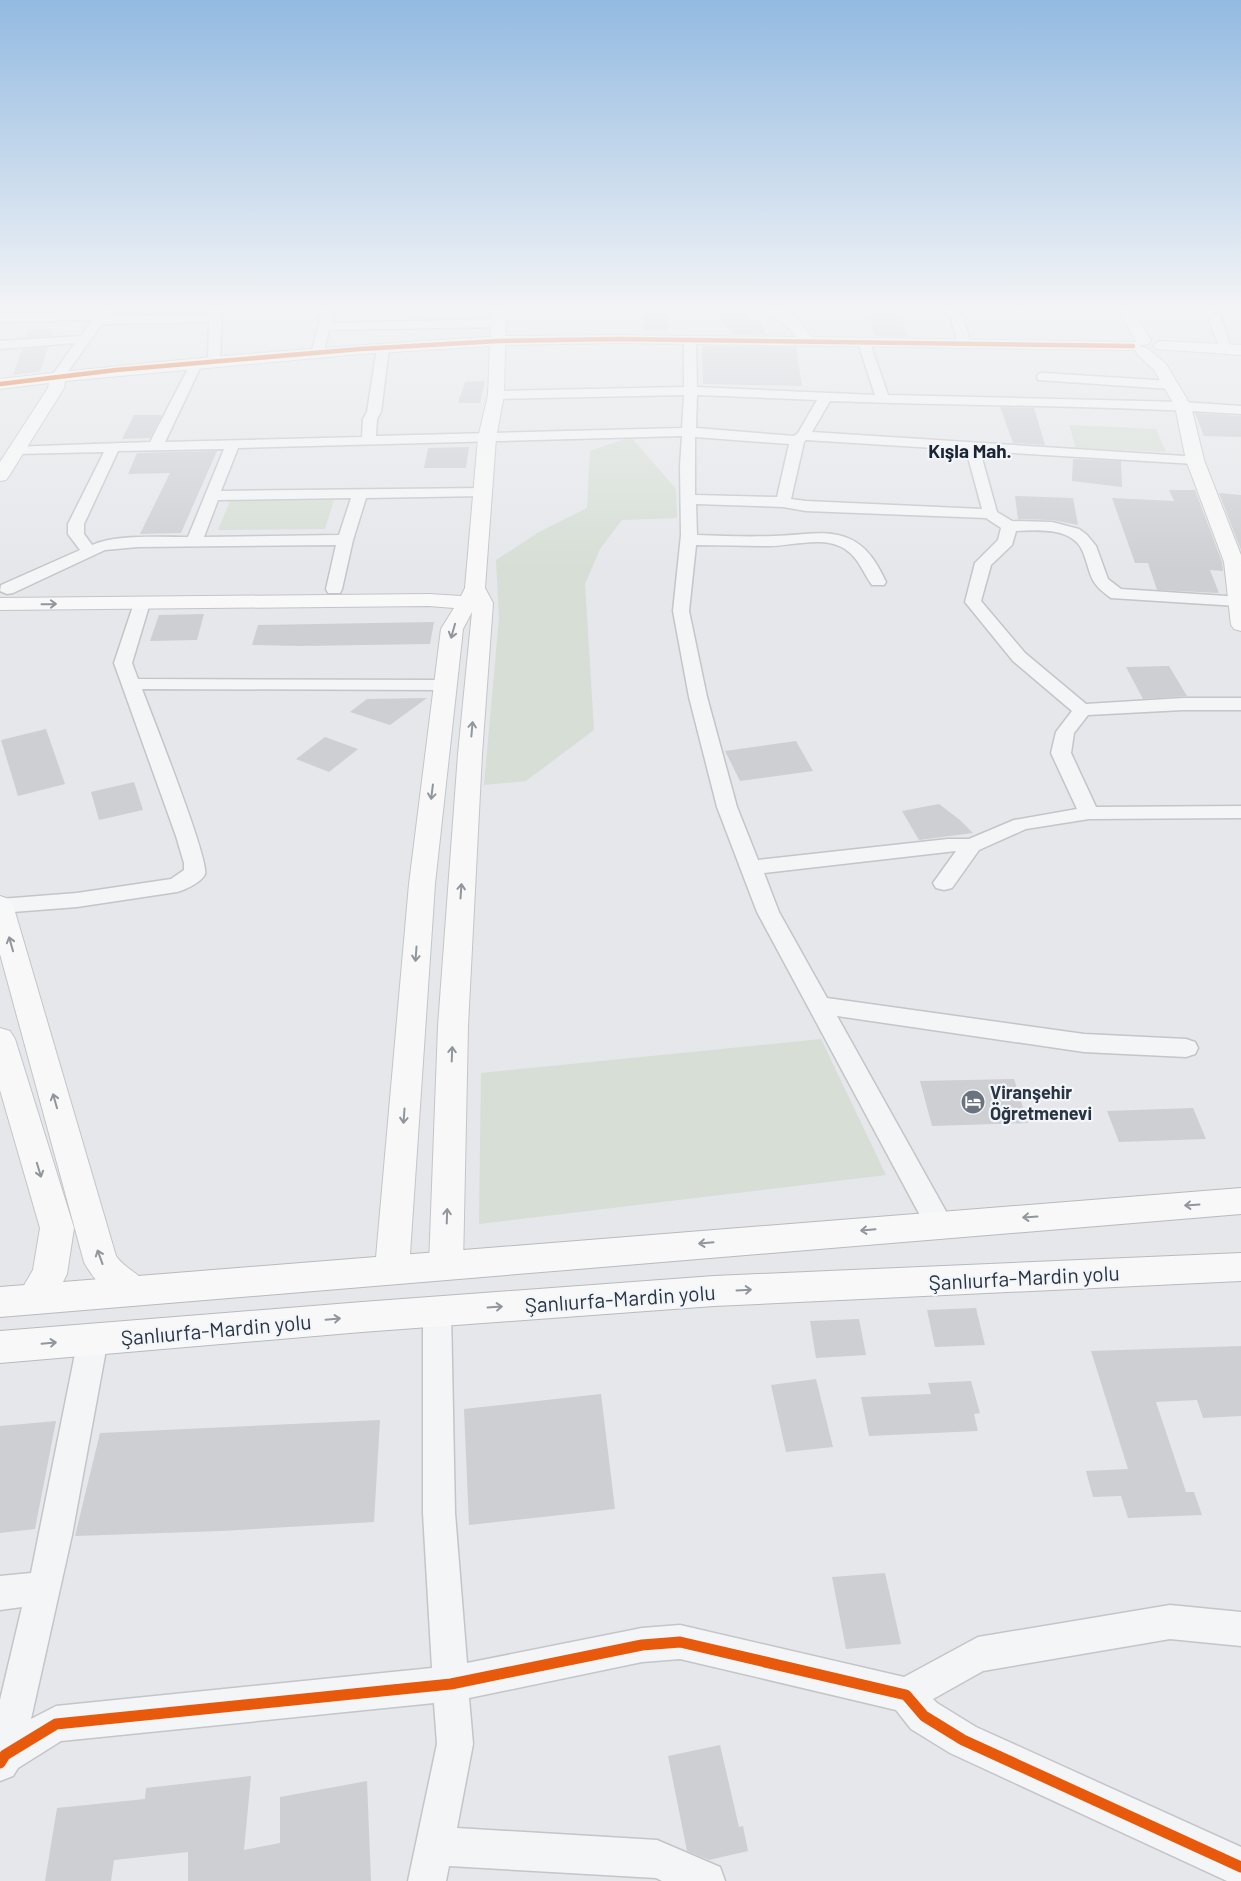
<svg xmlns="http://www.w3.org/2000/svg" width="1241" height="1881" font-family="Barlow,sans-serif">
<rect width="100%" height="100%" fill="#e5e7ea"/>
<g fill="#d6ded5">
<path d="M 1069,425 L 1156,429 L 1166,452 L 1076,448 Z"/>
<path d="M 631,437 L 676,489 L 677,518 L 622,520 L 600,549 L 585,584 L 594,730 L 526,781 L 484,785 L 499,618 L 496,560 L 539,532 L 587,508 L 590,451 Z"/>
<path d="M 334,500 L 325,529 L 218,530 L 230,501 Z"/>
<path d="M 821,1039 L 886,1175 L 479,1224 L 481,1073 Z"/>
</g>
<g fill="#cdcfd3">
<path d="M 643,307 L 665,307 L 668,330 L 645,330 Z"/>
<path d="M 711,307 L 737,307 L 748,320 L 759,320 L 767,335 L 732,334 Z"/>
<path d="M 870,317 L 902,317 L 907,337 L 874,336 Z"/>
<path d="M 53,329 L 51,336 L 26,338 L 28,330 Z"/>
<path d="M 702,346 L 796,347 L 802,386 L 703,384 Z"/>
<path d="M 48,347 L 40,372 L 13,375 L 22,349 Z"/>
<path d="M 485,381 L 480,403 L 458,403 L 465,382 Z"/>
<path d="M 1000,407 L 1034,408 L 1045,445 L 1013,443 Z"/>
<path d="M 1195,413 L 1241,416 L 1241,437 L 1204,436 Z"/>
<path d="M 134,415 L 162,415 L 150,438 L 122,439 Z"/>
<path d="M 469,447 L 466,468 L 424,468 L 428,448 Z"/>
<path d="M 217,451 L 181,533 L 140,534 L 170,473 L 128,474 L 137,453 Z"/>
<path d="M 1073,459 L 1121,461 L 1122,487 L 1072,481 Z"/>
<path d="M 1169,490 L 1195,490 L 1222,562 L 1223,571 L 1210,570 L 1219,593 L 1157,590 L 1148,563 L 1135,563 L 1112,498 L 1174,501 Z"/>
<path d="M 1219,493 L 1241,495 L 1241,550 Z"/>
<path d="M 1015,496 L 1073,498 L 1078,525 L 1052,520 L 1018,519 Z"/>
<path d="M 204,614 L 197,640 L 150,641 L 159,615 Z"/>
<path d="M 434,622 L 430,644 L 300,646 L 252,645 L 258,625 Z"/>
<path d="M 1169,666 L 1187,696 L 1143,699 L 1126,667 Z"/>
<path d="M 427,698 L 390,725 L 350,712 L 367,699 Z"/>
<path d="M 46,729 L 65,784 L 18,796 L 1,740 Z"/>
<path d="M 325,737 L 358,749 L 329,772 L 296,759 Z"/>
<path d="M 796,741 L 813,771 L 740,781 L 725,751 Z"/>
<path d="M 134,782 L 143,810 L 99,820 L 91,792 Z"/>
<path d="M 939,804 L 960,820 L 973,833 L 919,840 L 902,811 Z"/>
<path d="M 1014,1079 L 1028,1123 L 932,1126 L 920,1081 Z"/>
<path d="M 1193,1108 L 1206,1139 L 1119,1142 L 1107,1111 Z"/>
<path d="M 976,1308 L 985,1345 L 935,1347 L 927,1310 Z"/>
<path d="M 859,1319 L 866,1355 L 816,1358 L 810,1321 Z"/>
<path d="M 1241,1346 L 1241,1416 L 1203,1418 L 1197,1400 L 1156,1402 L 1186,1492 L 1194,1492 L 1202,1515 L 1128,1518 L 1121,1496 L 1093,1497 L 1086,1471 L 1128,1469 L 1091,1351 Z"/>
<path d="M 816,1379 L 833,1447 L 786,1452 L 771,1385 Z"/>
<path d="M 971,1381 L 980,1413 L 974,1414 L 978,1431 L 869,1436 L 861,1397 L 931,1394 L 928,1383 Z"/>
<path d="M 601,1394 L 615,1509 L 469,1525 L 464,1409 Z"/>
<path d="M 380,1420 L 374,1522 L 221,1531 L 75,1536 L 100,1433 Z"/>
<path d="M 56,1421 L 35,1529 L 0,1533 L 0,1426 Z"/>
<path d="M 885,1573 L 901,1644 L 846,1649 L 832,1577 Z"/>
<path d="M 720,1745 L 739,1827 L 743,1826 L 748,1851 L 709,1860 L 687,1851 L 668,1756 Z"/>
<path d="M 251,1776 L 244,1850 L 280,1843 L 280,1797 L 367,1781 L 371,1881 L 188,1881 L 188,1852 L 114,1860 L 111,1881 L 45,1881 L 57,1808 L 145,1799 L 146,1788 Z"/>
</g>
<g fill="none" stroke-linecap="round" stroke-linejoin="round">
<defs>
<g id="street">
<path d="M 102,307 L 110,307 L 112,309 L 108,316 L 210,315 L 210,307 L 222,307 L 220,362 L 214,366 L 208,362 L 209,322 L 102,324 L 62,380 L 57,381 L 51,377 L 75,343 L 0,349 L 0,341 L 81,336 L 92,320 L 0,322 L 0,314 L 97,313 Z"/>
<path d="M 323,307 L 335,307 L 331,323 L 500,319 L 506,323 L 500,327 L 329,330 L 323,354 L 317,358 L 311,354 Z"/>
<path d="M 941,307 L 954,307 C 965,317 967,330 970,344 L 968,347 L 960,347 L 958,344 L 951,318 Z"/>
<path d="M 1207,307 L 1219,307 L 1219,313 L 1232,350 L 1230,353 L 1226,354 L 1220,350 L 1207,313 Z"/>
<path d="M 690,337 L 696,341 L 697,387 L 875,395 L 858,343 L 864,339 L 870,343 L 888,395 L 1183,402 L 1241,406 L 1241,414 C 1104,405 967,406 830,401 L 812,432 L 1200,457 L 1202,460 L 1200,463 L 1195,464 L 980,451 L 997,512 L 1012,521 L 1052,522 L 1079,529 L 1087,535 L 1096,546 L 1108,579 L 1121,589 L 1241,597 L 1241,605 L 1237,606 L 1111,598 C 1088,582 1092,575 1083,552 C 1073,527 1038,530 1016,531 L 1012,545 L 991,565 L 981,601 L 1025,653 L 1086,704 L 1183,698 L 1241,698 L 1241,710 L 1183,710 L 1088,715 L 1074,733 L 1071,753 L 1096,807 L 1241,806 L 1241,818 L 1089,819 L 1026,829 L 979,850 L 952,888 L 944,890 L 936,888 L 933,883 L 956,851 L 764,873 L 779,912 L 827,998 L 1084,1034 L 1186,1039 L 1195,1042 L 1198,1048 L 1195,1054 L 1186,1057 L 1084,1052 L 837,1016 L 953,1224 L 949,1232 L 939,1235 L 929,1232 L 757,912 L 717,807 L 689,697 L 673,611 L 681,535 L 680,466 L 682,436 L 238,448 L 221,491 L 484,488 L 489,489 L 491,492 L 489,495 L 484,496 L 366,498 L 353,540 L 342,589 L 340,593 L 328,593 L 326,589 L 336,545 L 138,547 L 105,550 L 13,593 L 7,594 L 0,591 L 1,585 L 80,550 L 68,534 L 68,524 L 104,452 L 16,454 L 11,453 L 9,450 L 11,447 L 150,442 L 192,361 L 200,361 L 202,364 L 165,442 L 362,437 L 363,419 L 367,412 L 377,348 L 383,344 L 389,348 L 381,412 L 377,419 L 376,436 L 682,428 L 684,395 L 496,399 L 489,395 L 496,391 L 684,387 L 684,341 ZM 697,395 L 817,400 L 798,433 L 794,436 L 696,428 ZM 695,437 L 789,444 L 777,497 L 695,495 ZM 806,440 L 966,450 L 982,509 L 806,501 L 791,499 L 804,442 ZM 224,449 L 188,537 C 162,537 116,534 92,545 L 84,534 L 84,524 L 118,451 ZM 351,498 L 339,535 L 204,537 L 218,500 ZM 696,504 L 783,507 L 806,511 L 986,518 L 1001,528 L 998,540 L 975,563 L 965,602 L 1013,661 L 1072,711 L 1056,732 L 1051,753 L 1077,809 L 1014,820 L 969,839 L 948,839 L 758,860 L 737,807 L 707,697 L 689,611 L 696,545 C 720,545 745,546 769,546 C 792,546 824,535 845,549 C 859,558 863,573 872,585 L 884,585 L 886,582 C 878,565 868,547 850,539 C 826,528 799,536 774,536 C 748,537 722,536 697,535 Z"/>
<path d="M 1043,373 L 1171,381 L 1178,385 L 1171,389 L 1038,380 L 1037,377 L 1038,374 Z"/>
<path d="M 142,598 L 148,599 L 150,603 L 132,663 L 138,679 L 445,680 L 451,681 L 454,685 L 451,689 L 445,690 L 142,689 C 151,713 210,861 205,874 C 202,882 185,890 177,892 L 77,907 L 0,913 L 0,899 L 77,893 L 171,879 L 184,870 L 184,863 L 176,836 L 114,663 L 134,603 L 136,599 Z"/>
<path d="M 437,1299 L 447,1302 L 451,1311 L 455,1513 L 467,1663 L 642,1628 L 680,1625 L 904,1677 L 978,1637 L 1170,1605 L 1241,1612 L 1241,1646 L 1170,1639 L 983,1671 L 933,1699 L 937,1703 L 976,1727 L 1241,1847 L 1241,1881 L 1227,1881 L 950,1753 L 911,1729 L 896,1710 L 680,1659 L 642,1662 L 469,1698 L 473,1744 L 457,1828 L 657,1840 L 720,1867 L 725,1881 L 662,1881 L 656,1878 L 449,1866 L 446,1881 L 408,1881 L 437,1744 L 434,1703 L 61,1741 L 18,1768 L 13,1776 L 0,1781 L 0,1700 L 22,1607 L 0,1610 L 0,1576 L 31,1573 L 78,1339 L 83,1330 L 93,1326 L 103,1330 L 108,1339 L 72,1535 L 31,1719 L 56,1706 L 432,1668 L 423,1513 L 423,1311 L 427,1302 Z"/>
</g>
<g id="secondary">
<path d="M 492,307 L 506,307 L 505,336 L 618,335 L 796,337 C 789,323 771,320 762,307 C 781,305 802,320 811,337 L 1136,342 L 1118,307 L 1132,307 L 1151,341 L 1148,344 L 1140,345 L 1140,347 L 1147,348 L 1166,364 L 1191,406 L 1204,460 L 1241,555 L 1241,631 L 1234,629 L 1231,625 L 1224,562 L 1186,460 L 1175,406 L 1154,370 L 1137,354 L 1135,350 L 618,343 L 505,345 L 504,395 L 496,438 L 485,588 L 493,603 L 482,754 L 468,1026 L 463,1265 L 458,1275 L 446,1279 L 434,1275 L 429,1265 L 438,1026 L 458,754 L 472,612 L 463,629 L 435,884 L 409,1269 L 404,1279 L 392,1283 L 380,1279 L 375,1269 L 409,884 L 441,629 L 454,608 L 429,606 L 0,610 L 0,598 L 429,594 L 461,596 L 465,588 L 478,438 L 488,395 L 490,346 L 360,354 L 65,381 L 64,388 L 9,476 L 6,480 L 0,481 L 0,462 L 48,388 L 49,383 L 0,389 L 0,379 C 163,360 327,346 491,337 Z"/>
<path d="M 1161,341 L 1241,345 L 1241,355 L 1156,349 L 1153,346 L 1156,343 Z"/>
<path d="M 0,896 L 9,899 L 13,905 L 116,1256 C 128,1272 142,1273 150,1290 L 145,1300 C 142,1302 137,1304 134,1304 C 114,1306 92,1277 84,1262 L 0,954 Z"/>
<path d="M 0,1028 L 10,1031 L 15,1039 L 74,1228 L 67,1274 L 62,1284 L 45,1310 L 33,1314 L 21,1310 L 16,1299 L 33,1270 L 40,1228 L 0,1090 Z"/>
</g>
<g id="highway">
<path d="M 1241,1188 L 1241,1214 L 0,1317 L 0,1287 Z"/>
<path d="M 1241,1253 L 1241,1281 L 714,1306 L 362,1332 L 0,1363 L 0,1331 L 362,1302 L 714,1276 Z"/>
</g>
</defs>
<use href="#street" stroke="#c3c5c8" stroke-width="3"/>
<use href="#secondary" stroke="#c3c5c8" stroke-width="2"/>
<use href="#highway" stroke="#b7babf" stroke-width="2"/>
<use href="#street" fill="#f4f5f7" fill-rule="evenodd"/>
<use href="#secondary" fill="#f8f8f8" fill-rule="evenodd"/>
<use href="#highway" fill="#f8f8f8" fill-rule="evenodd"/>
<defs>
<path id="cycleway-far1" d="M 0,384 L 116,370 L 360,349 L 498,341 L 618,339 L 1133,346"/>
<path id="cycleway" d="M 0,1763 L 5,1755 L 56,1724 L 451,1684 L 642,1645 L 680,1642 L 906,1695 L 924,1716 L 963,1740 L 1241,1867"/>
</defs>
<use href="#cycleway-far1" stroke="#f3f6f9" stroke-width="6"/>
<use href="#cycleway" stroke="#f3f6f9" stroke-width="14"/>
<use href="#cycleway-far1" stroke="#e8590c" stroke-width="4.5"/>
<use href="#cycleway" stroke="#e8590c" stroke-width="11"/>
</g>
<defs><path id="oneway-shaft" d="M-6 0H5M1.5-3L5.5 0L1.5 3" fill="none" stroke-width="1.6" stroke-linecap="round" stroke-linejoin="round" transform="scale(1.25)"/></defs>
<g stroke="#91969e">
<use href="#oneway-shaft" transform="translate(49 604) rotate(-1)"/>
<use href="#oneway-shaft" transform="translate(453 631) rotate(106)"/>
<use href="#oneway-shaft" transform="translate(472 729) rotate(-85)"/>
<use href="#oneway-shaft" transform="translate(432 792) rotate(97)"/>
<use href="#oneway-shaft" transform="translate(461 891) rotate(-86)"/>
<use href="#oneway-shaft" transform="translate(11 944) rotate(-106)"/>
<use href="#oneway-shaft" transform="translate(416 954) rotate(94)"/>
<use href="#oneway-shaft" transform="translate(452 1054) rotate(-88)"/>
<use href="#oneway-shaft" transform="translate(55 1101) rotate(-106)"/>
<use href="#oneway-shaft" transform="translate(404 1116) rotate(94)"/>
<use href="#oneway-shaft" transform="translate(39 1170) rotate(73)"/>
<use href="#oneway-shaft" transform="translate(1192 1205) rotate(176)"/>
<use href="#oneway-shaft" transform="translate(447 1216) rotate(-88)"/>
<use href="#oneway-shaft" transform="translate(1030 1217) rotate(176)"/>
<use href="#oneway-shaft" transform="translate(868 1230) rotate(175)"/>
<use href="#oneway-shaft" transform="translate(706 1243) rotate(175)"/>
<use href="#oneway-shaft" transform="translate(100 1257) rotate(-110)"/>
<use href="#oneway-shaft" transform="translate(744 1290) rotate(-3)"/>
<use href="#oneway-shaft" transform="translate(495 1307) rotate(-4)"/>
<use href="#oneway-shaft" transform="translate(333 1319) rotate(-5)"/>
<use href="#oneway-shaft" transform="translate(49 1343) rotate(-5)"/>
</g>
<linearGradient id="sky" x2="0" y2="1"><stop stop-color="#93bae1"/><stop offset="0.54" stop-color="#f3f4f6"/><stop offset="1" stop-color="#f3f4f6" stop-opacity="0"/></linearGradient>
<rect width="1241" height="570" fill="url(#sky)"/>
<defs>
<symbol id="hotel-disc" viewBox="-11 -11 22 22"><circle r="9.5" fill="#6b737f" stroke="#f3f6f9"/><path d="M-6-4.5h1.5V1H6V5H4.5V3h-9V5H-6ZM-4 0a1.8 1.8 0 1 1 3.6 0ZM.5 0V-2.5h3Q6-2.5 6 0Z" fill="#fff"/></symbol>
</defs>
<g fill-rule="evenodd">
<use href="#hotel-disc" x="959" y="1088" width="28" height="28"/>
</g>
<g text-anchor="middle" dominant-baseline="central" stroke-width="4.5" stroke-linejoin="round" paint-order="stroke">
<g font-size="18" font-weight="bold" fill="#2a3445" stroke="#f3f6f9" text-anchor="start">
<text x="990" y="1092">Viranşehir<tspan x="990" dy="21">Öğretmenevi</tspan></text>
</g>
<g font-size="19" font-weight="bold" fill="#1c2536" stroke="#f3f6f9">
<text x="970" y="450">Kışla Mah.</text>
</g>
<g font-size="21" fill="#2a3445" stroke="#f3f6f9">
<text transform="translate(1024 1277) rotate(-3)">Şanlıurfa-Mardin yolu</text>
<text transform="translate(620 1298) rotate(-4)">Şanlıurfa-Mardin yolu</text>
<text transform="translate(216 1329) rotate(-5)">Şanlıurfa-Mardin yolu</text>
</g>
</g>
</svg>
